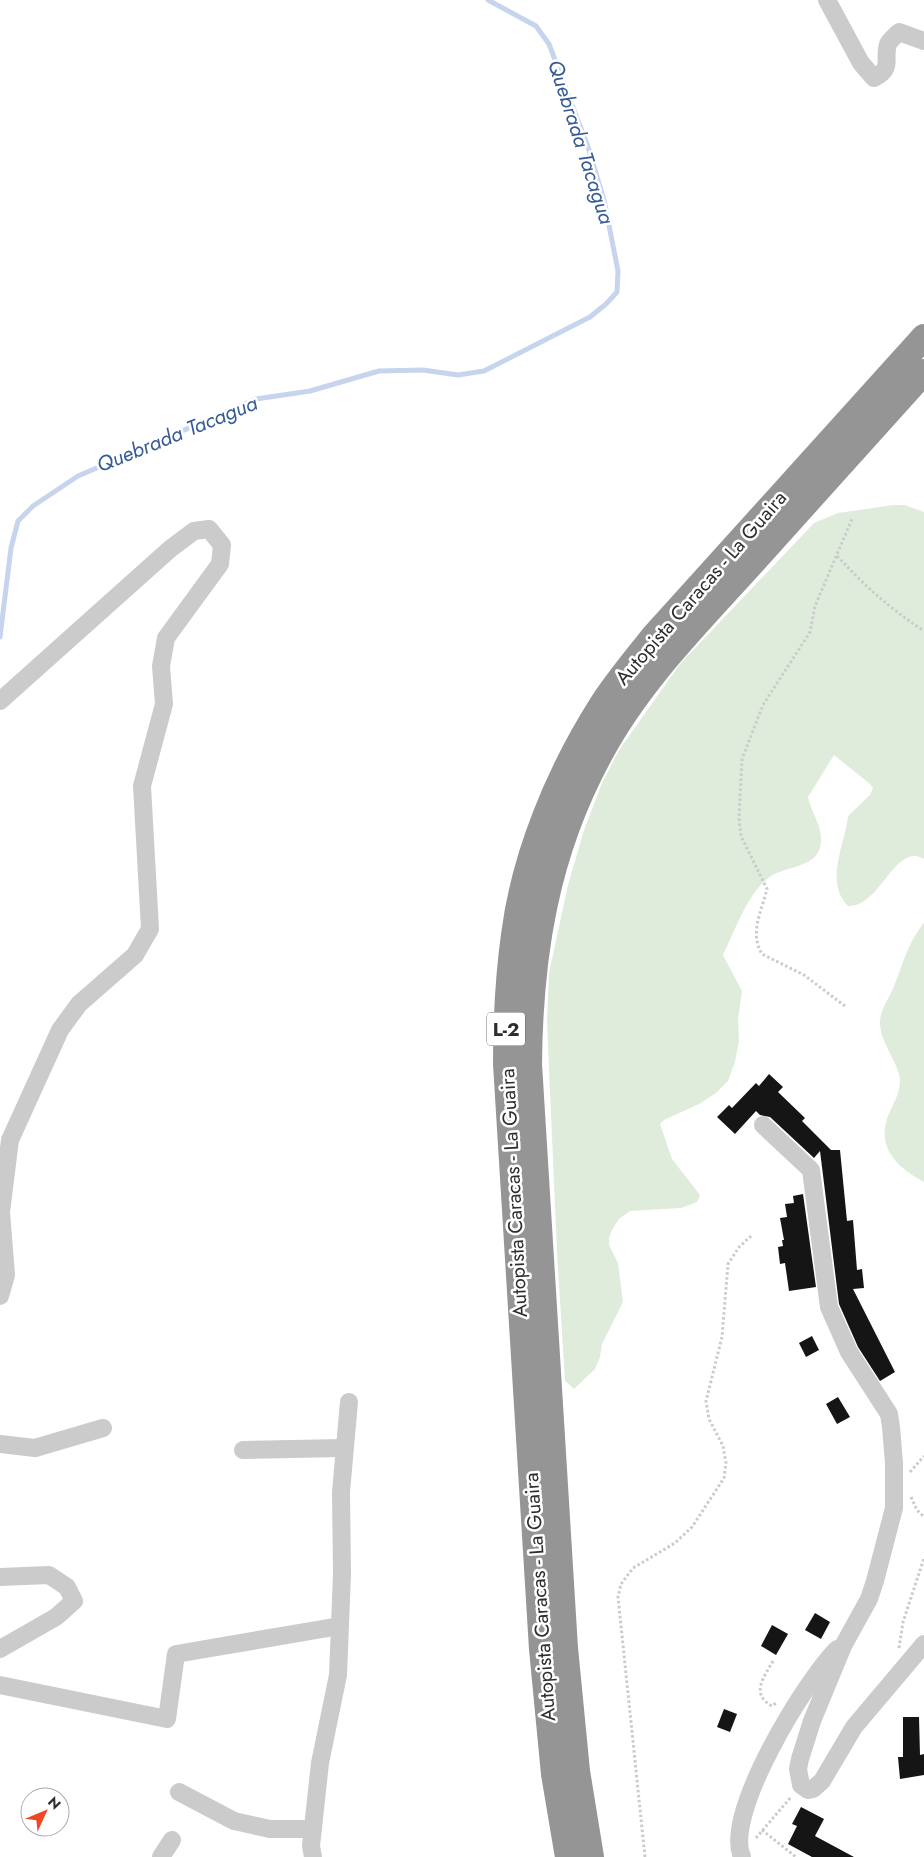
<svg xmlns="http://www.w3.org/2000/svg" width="924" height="1857" font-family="Jost,sans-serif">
<rect width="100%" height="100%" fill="#fff"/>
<g fill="#e0ecdb">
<path d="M 893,505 L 905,505 L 924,512 L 924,859 C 895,841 881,907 848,906 C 824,882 845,844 848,816 L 870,795 L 873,788 L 870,784 L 834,755 L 808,797 C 812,816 825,828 820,848 C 815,867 785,867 771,876 C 747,893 736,929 723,955 L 742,991 L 738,1020 L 739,1041 L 735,1062 L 728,1081 L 716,1093 L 699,1104 L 664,1120 L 660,1124 L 672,1159 L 700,1195 L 697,1202 L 681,1208 L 630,1211 L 619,1219 L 612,1230 L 609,1238 L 609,1245 L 618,1263 L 623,1302 L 602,1344 L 600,1357 L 595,1369 L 574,1389 L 565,1381 L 557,1252 L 547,1023 L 549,973 L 568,885 L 584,830 L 602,783 L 619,750 L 680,664 L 814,523 L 838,513 Z"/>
<path d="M 924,923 L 924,1182 C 898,1168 876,1148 888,1116 C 893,1104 900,1094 900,1080 C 900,1065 880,1043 880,1023 C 880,1011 887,1001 892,991 C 902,968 907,943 924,923 Z"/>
</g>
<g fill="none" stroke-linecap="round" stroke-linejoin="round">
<path stroke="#c6d5ed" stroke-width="5" d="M 0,637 L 11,548 L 18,521 L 33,506 L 78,476 L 256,399 L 310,391 L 379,371 L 423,370 L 458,375 L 484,371 L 590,317 L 606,304 L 617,292 L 618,271 L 604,200 L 588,147 L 549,44 L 536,26 L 488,0"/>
</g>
<g fill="#151515">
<path d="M 769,1074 L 783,1087 L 778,1092 L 805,1118 L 802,1121 L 831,1150 L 840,1150 L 847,1221 L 853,1220 L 857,1270 L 862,1269 L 864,1288 L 853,1289 L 895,1372 L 880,1381 L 858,1347 L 839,1304 L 820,1151 L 814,1158 L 770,1117 L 760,1115 L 756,1111 L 735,1134 L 717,1117 L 729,1105 L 732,1108 L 756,1083 L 759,1086 Z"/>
<path d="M 803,1194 L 816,1287 L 789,1291 L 785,1263 L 780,1264 L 778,1247 L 783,1246 L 782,1240 L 784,1240 L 780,1218 L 787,1217 L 785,1204 L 794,1203 L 793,1196 Z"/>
<path d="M 812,1336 L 819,1350 L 806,1357 L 799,1343 Z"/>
<path d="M 838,1397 L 850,1417 L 837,1424 L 826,1404 Z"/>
<path d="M 815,1613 L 830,1622 L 821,1639 L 805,1630 Z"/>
<path d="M 772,1625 L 788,1634 L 776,1655 L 761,1646 Z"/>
<path d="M 724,1709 L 737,1714 L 730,1732 L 717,1727 Z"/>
<path d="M 903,1717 L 919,1717 L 920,1755 L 924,1754 L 924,1775 L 900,1779 L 898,1757 L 903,1757 Z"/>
<path d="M 801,1807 L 824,1819 L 815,1836 L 854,1857 L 812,1857 L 788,1844 L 797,1826 L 792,1824 Z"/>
</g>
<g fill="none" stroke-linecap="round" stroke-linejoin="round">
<g stroke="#cbcbcb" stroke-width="3" stroke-dasharray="2.5 2.5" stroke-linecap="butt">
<path d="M 837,556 C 866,587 888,607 924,631"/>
<path d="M 845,1006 L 804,975 L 762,954 C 749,933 762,910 767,889 L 741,836 L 739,818 L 742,759 L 763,705 L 810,632 L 815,606 L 852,519"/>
<path d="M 910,1472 L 924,1456"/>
<path d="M 911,1497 L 917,1510 L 924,1517"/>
<path d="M 899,1648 L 903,1622 L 924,1558"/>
<path d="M 773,1661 C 764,1677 750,1694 772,1706 L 776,1703"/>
<path d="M 762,1830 L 796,1857"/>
<path d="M 756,1838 L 791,1797"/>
<path d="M 645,1857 L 618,1597 L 621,1584 L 633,1568 L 675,1543 L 692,1527 L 724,1478 L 726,1463 L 723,1446 L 709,1419 L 706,1401 L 722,1337 L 728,1264 L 739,1247 L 751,1236"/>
</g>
<g stroke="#cbcbcb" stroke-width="18">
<path d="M 827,0 L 861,63 L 874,78 C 894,68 883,59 888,44 C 890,40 896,35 899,32 L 924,41"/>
<path d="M 0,701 L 170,549 L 194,531 L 209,529 L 222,545 L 220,564 L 166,638 L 161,666 L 164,704 L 142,786 L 150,929 L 135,955 L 79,1004 L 60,1030 L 10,1140 L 1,1212 L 6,1275 L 0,1296"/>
<path d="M 763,1125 L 811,1170 L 829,1307 L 849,1352 L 889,1414 L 891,1427 L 894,1463 L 894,1508 L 875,1581 L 869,1599 L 843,1646 L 812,1721 L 800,1759 L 798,1769 L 801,1785 L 808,1790 L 813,1789 L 822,1781 L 854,1727 L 924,1644"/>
<path d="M 0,1444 L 35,1448 L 103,1428"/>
<path d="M 243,1450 L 343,1448"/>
<path d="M 0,1577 L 49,1575 L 67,1587 L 74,1601 L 56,1617 L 0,1649"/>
<path d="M 0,1685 L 167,1719 L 176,1654 L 340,1626"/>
<path d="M 179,1792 L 234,1821 L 270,1829 L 313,1829"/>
<path d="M 161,1857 L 172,1840"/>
<path d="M 313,1857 L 311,1846 L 320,1763 L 338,1675 L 342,1574 L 341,1492 L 349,1402"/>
<path d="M 742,1857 C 723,1814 806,1680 837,1649"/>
</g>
<g stroke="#959595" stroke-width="26">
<path d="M 568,1857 L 554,1774 L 542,1649 L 506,1064 C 506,1021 508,978 514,935 C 524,856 558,774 601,706 C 616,682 635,660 653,637 L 924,337"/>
<path d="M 591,1857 L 577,1771 L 565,1648 L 529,1064 C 530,954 546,854 599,756 C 636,686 691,630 744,572 C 804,505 864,438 924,372"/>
</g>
</g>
<g text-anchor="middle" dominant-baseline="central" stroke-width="5" stroke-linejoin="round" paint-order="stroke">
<rect fill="#fff" stroke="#6d6d6d" stroke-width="1" x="487" y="1012.5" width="38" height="33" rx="4"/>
<g font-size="19" font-weight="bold" fill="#2e2e2e">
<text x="506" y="1029">L-2</text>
</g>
<g font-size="20" fill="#2e2e2e" stroke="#fff">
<text transform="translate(701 588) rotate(-49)">Autopista Caracas - La Guaira</text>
<text transform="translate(514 1193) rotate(-93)">Autopista Caracas - La Guaira</text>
<text transform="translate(540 1597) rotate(-94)">Autopista Caracas - La Guaira</text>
</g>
<g font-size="21" font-style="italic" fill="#375b95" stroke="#fff">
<text transform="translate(581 142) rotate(72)">Quebrada Tacagua</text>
<text transform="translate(177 434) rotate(-22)">Quebrada Tacagua</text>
</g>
</g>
<g transform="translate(45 1812) rotate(46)"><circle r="24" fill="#ffffff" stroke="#ababab"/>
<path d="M0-4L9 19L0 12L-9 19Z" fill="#ef4626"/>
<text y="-8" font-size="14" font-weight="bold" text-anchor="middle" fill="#2e2e2e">N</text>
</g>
</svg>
